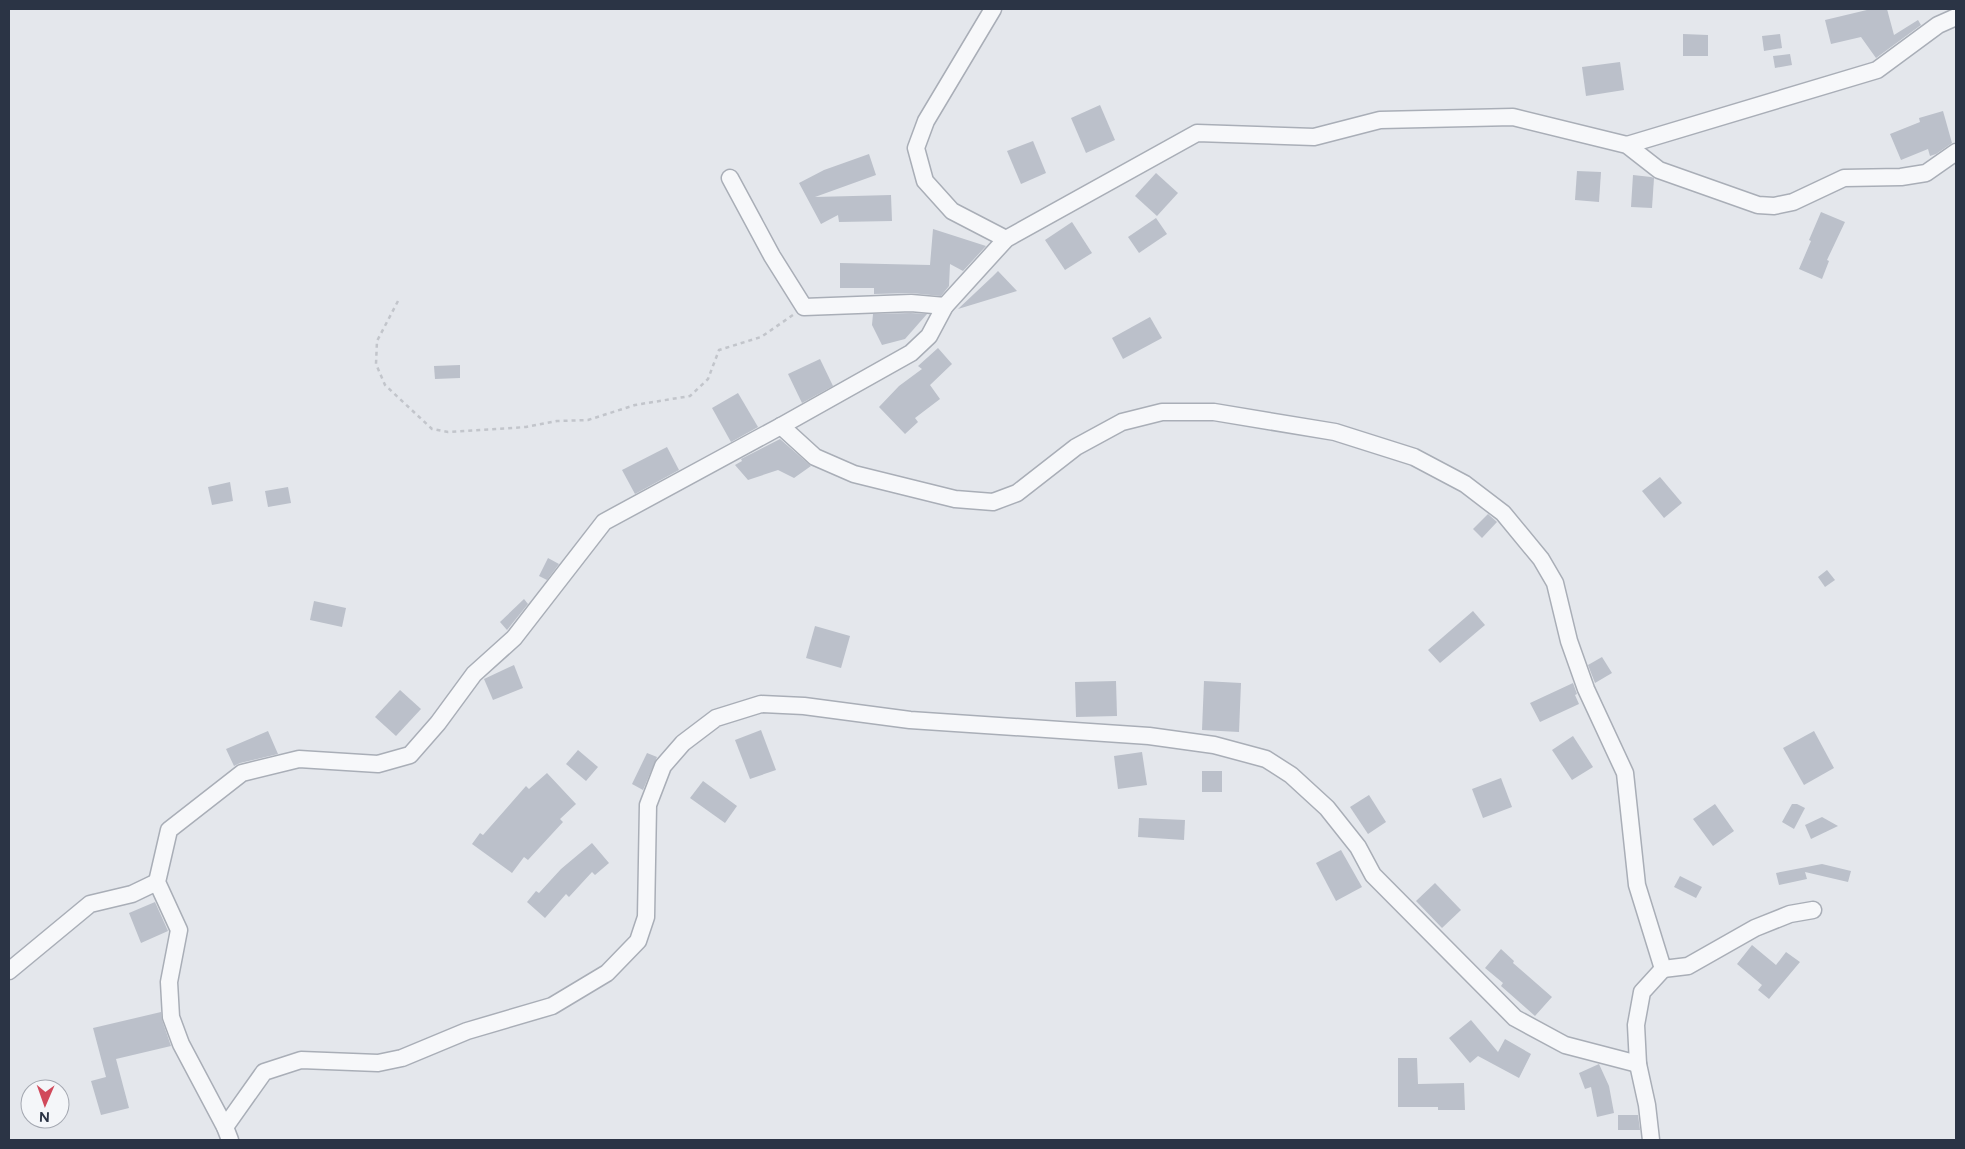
<svg xmlns="http://www.w3.org/2000/svg" width="1965" height="1149" font-family="Figtree,sans-serif">
<rect width="100%" height="100%" fill="#e4e7ec"/>
<g fill="#bbc0ca">
<path d="M 1871,9 L 1887,9 L 1894,35 L 1918,20 L 1921,25 L 1876,58 L 1861,37 L 1831,44 L 1825,20 Z"/>
<path d="M 1683,34 L 1708,35 L 1708,56 L 1683,56 Z"/>
<path d="M 1780,34 L 1782,48 L 1764,51 L 1762,36 Z"/>
<path d="M 1790,54 L 1792,65 L 1775,68 L 1773,56 Z"/>
<path d="M 1620,62 L 1624,90 L 1586,96 L 1582,67 Z"/>
<path d="M 1100,105 L 1115,140 L 1086,153 L 1071,118 Z"/>
<path d="M 1943,111 L 1952,143 L 1936,154 L 1930,156 L 1928,149 L 1901,160 L 1890,134 L 1920,122 L 1919,118 Z"/>
<path d="M 1033,141 L 1046,173 L 1021,184 L 1007,151 Z"/>
<path d="M 869,154 L 876,175 L 815,197 L 891,195 L 892,221 L 839,222 L 838,215 L 821,224 L 799,183 L 824,170 Z"/>
<path d="M 1577,171 L 1601,172 L 1599,202 L 1575,200 Z"/>
<path d="M 1156,173 L 1178,193 L 1157,216 L 1135,196 Z"/>
<path d="M 1633,175 L 1651,177 L 1654,178 L 1652,208 L 1631,207 Z"/>
<path d="M 1821,212 L 1845,222 L 1827,260 L 1829,261 L 1822,279 L 1799,269 L 1811,241 L 1809,240 Z"/>
<path d="M 1156,218 L 1167,234 L 1139,253 L 1128,237 Z"/>
<path d="M 1072,222 L 1092,253 L 1065,270 L 1045,240 Z"/>
<path d="M 933,229 L 986,246 L 963,271 L 950,264 L 949,286 L 941,296 L 911,293 L 874,294 L 874,288 L 840,288 L 840,263 L 930,265 Z"/>
<path d="M 998,271 L 1017,291 L 958,309 L 992,277 Z"/>
<path d="M 911,313 L 927,314 L 905,339 L 882,345 L 872,325 L 873,314 Z"/>
<path d="M 1150,317 L 1162,338 L 1123,359 L 1112,338 Z"/>
<path d="M 938,348 L 952,364 L 930,385 L 940,399 L 915,418 L 918,422 L 905,434 L 879,407 L 899,386 L 922,369 L 918,366 Z"/>
<path d="M 820,359 L 833,386 L 802,403 L 788,374 Z"/>
<path d="M 460,365 L 460,378 L 435,379 L 434,366 Z"/>
<path d="M 738,393 L 758,427 L 731,442 L 712,408 Z"/>
<path d="M 780,439 L 811,466 L 794,478 L 778,470 L 748,480 L 735,465 L 742,461 L 741,459 Z"/>
<path d="M 667,447 L 679,470 L 635,494 L 622,470 Z"/>
<path d="M 1660,477 L 1682,503 L 1664,518 L 1642,491 Z"/>
<path d="M 230,482 L 233,501 L 212,505 L 208,487 Z"/>
<path d="M 288,487 L 291,503 L 268,507 L 265,491 Z"/>
<path d="M 1488,514 L 1497,522 L 1482,538 L 1473,529 Z"/>
<path d="M 548,558 L 559,564 L 547,580 L 539,576 Z"/>
<path d="M 1827,570 L 1835,580 L 1825,587 L 1818,577 Z"/>
<path d="M 524,599 L 528,604 L 507,630 L 500,622 Z"/>
<path d="M 314,601 L 346,608 L 342,627 L 310,620 Z"/>
<path d="M 1473,611 L 1485,625 L 1440,663 L 1428,650 Z"/>
<path d="M 815,626 L 850,636 L 841,668 L 806,658 Z"/>
<path d="M 1602,657 L 1612,673 L 1595,683 L 1588,665 Z"/>
<path d="M 514,665 L 523,688 L 493,700 L 484,679 Z"/>
<path d="M 1116,681 L 1117,716 L 1076,717 L 1075,682 Z"/>
<path d="M 1204,681 L 1241,683 L 1239,732 L 1202,730 Z"/>
<path d="M 1573,683 L 1577,694 L 1575,695 L 1579,704 L 1540,722 L 1530,703 Z"/>
<path d="M 400,690 L 421,709 L 396,736 L 375,717 Z"/>
<path d="M 761,730 L 776,770 L 750,779 L 735,740 Z"/>
<path d="M 268,731 L 278,754 L 240,763 L 234,766 L 226,749 Z"/>
<path d="M 1814,731 L 1834,768 L 1804,785 L 1783,748 Z"/>
<path d="M 1573,736 L 1593,767 L 1572,780 L 1552,750 Z"/>
<path d="M 578,750 L 598,767 L 586,781 L 566,764 Z"/>
<path d="M 1142,752 L 1147,785 L 1118,789 L 1114,756 Z"/>
<path d="M 647,753 L 657,757 L 643,790 L 632,784 Z"/>
<rect x="1202" y="771" width="20" height="21"/>
<path d="M 547,773 L 576,804 L 560,819 L 563,822 L 528,860 L 524,857 L 512,873 L 472,844 L 480,833 L 483,835 L 526,786 L 529,789 Z"/>
<path d="M 1501,778 L 1512,807 L 1483,818 L 1472,789 Z"/>
<path d="M 703,781 L 737,806 L 725,823 L 690,798 Z"/>
<path d="M 1369,795 L 1386,822 L 1368,834 L 1350,807 Z"/>
<path d="M 1715,804 L 1734,831 L 1713,846 L 1693,819 Z"/>
<path d="M 1792,804 L 1797,804 L 1805,808 L 1794,829 L 1782,822 Z"/>
<path d="M 1822,817 L 1838,826 L 1811,839 L 1805,825 Z"/>
<path d="M 1139,818 L 1185,820 L 1184,840 L 1138,837 Z"/>
<path d="M 592,843 L 609,863 L 595,875 L 592,872 L 569,897 L 566,894 L 545,918 L 527,902 L 536,891 L 539,893 L 561,869 Z"/>
<path d="M 1341,850 L 1362,887 L 1336,901 L 1316,863 Z"/>
<path d="M 1822,864 L 1851,871 L 1848,882 L 1805,872 L 1807,879 L 1779,885 L 1776,873 Z"/>
<path d="M 1680,876 L 1702,887 L 1696,898 L 1674,887 Z"/>
<path d="M 1435,883 L 1461,910 L 1442,928 L 1416,901 Z"/>
<path d="M 155,902 L 168,931 L 141,943 L 129,913 Z"/>
<path d="M 1752,945 L 1776,965 L 1786,952 L 1800,962 L 1769,999 L 1758,990 L 1762,985 L 1737,964 Z"/>
<path d="M 1501,949 L 1514,961 L 1513,963 L 1552,997 L 1535,1016 L 1501,986 L 1503,983 L 1485,968 Z"/>
<path d="M 161,1012 L 162,1020 L 171,1046 L 116,1059 L 129,1108 L 101,1115 L 91,1081 L 106,1077 L 93,1028 Z"/>
<path d="M 1471,1020 L 1498,1052 L 1505,1039 L 1531,1054 L 1519,1078 L 1478,1056 L 1470,1063 L 1449,1038 Z"/>
<path d="M 1398,1058 L 1417,1058 L 1418,1084 L 1464,1083 L 1465,1110 L 1438,1110 L 1438,1107 L 1398,1107 Z"/>
<path d="M 1599,1064 L 1609,1086 L 1614,1113 L 1597,1117 L 1591,1087 L 1585,1089 L 1579,1073 Z"/>
<path d="M 1618,1115 L 1638,1115 L 1640,1130 L 1618,1130 Z"/>
</g>
<g fill="none" stroke-linecap="round" stroke-linejoin="round">
<defs>
<g id="minor">
<path d="M 993,9 L 926,121 L 916,148 L 925,181 L 952,211 L 1006,239"/>
<path d="M 1627,145 L 1877,70 L 1938,25 L 1956,17"/>
<path d="M 730,178 L 772,256 L 804,307 L 911,303 L 945,306"/>
<path d="M 781,426 L 815,457 L 854,474 L 955,499 L 993,502 L 1017,493 L 1076,447 L 1122,422 L 1162,412 L 1214,412 L 1335,432 L 1414,457 L 1465,484 L 1503,513 L 1541,559 L 1555,583 L 1569,641 L 1586,689 L 1625,773 L 1637,885 L 1663,969 L 1688,966 L 1755,928 L 1790,914 L 1813,910"/>
<path d="M 9,971 L 90,904 L 132,894 L 157,882"/>
<path d="M 225,1127 L 264,1072 L 301,1060 L 378,1063 L 402,1058 L 467,1031 L 552,1006 L 607,973 L 638,941 L 646,917 L 648,805 L 663,766 L 683,743 L 716,718 L 761,704 L 804,706 L 910,720 L 1149,736 L 1214,745 L 1266,759 L 1291,775 L 1327,808 L 1358,847 L 1373,875 L 1515,1018 L 1565,1045 L 1638,1064"/>
<path d="M 230,1140 L 225,1127 L 181,1044 L 171,1017 L 169,982 L 179,930 L 157,882 L 169,830 L 242,773 L 299,759 L 378,764 L 410,755 L 438,723 L 474,674 L 514,638 L 604,522 L 781,426 L 911,353 L 929,336 L 945,306 L 1006,239 L 1197,133 L 1314,137 L 1380,120 L 1513,117 L 1627,145 L 1659,170 L 1758,205 L 1774,206 L 1793,202 L 1844,178 L 1901,177 L 1926,173 L 1956,152"/>
<path d="M 1651,1140 L 1647,1105 L 1638,1064 L 1636,1025 L 1642,992 L 1663,969"/>
</g>
</defs>
<use href="#minor" stroke="#a9aeb7" stroke-width="19"/>
<path stroke="#c2c5cb" stroke-width="2.5" stroke-dasharray="4 4" stroke-linecap="butt" d="M 398,301 L 377,341 L 376,364 L 385,385 L 432,429 L 448,432 L 526,427 L 557,421 L 588,420 L 635,405 L 690,396 L 708,379 L 719,350 L 761,337 L 793,315"/>
<use href="#minor" stroke="#f7f8fa" stroke-width="16"/>
</g>
<rect width="1965" height="1149" fill="none" stroke="#2b3445" stroke-width="20"/>
<g transform="translate(45 1104) rotate(182)"><circle r="24" fill="#f4f6f9" stroke="#a4a8b1"/>
<path d="M0-4L9 19L0 12L-9 19Z" fill="#d1495b"/>
<text y="-8" font-size="14" font-weight="bold" text-anchor="middle" fill="#2b3445">N</text>
</g>
</svg>
